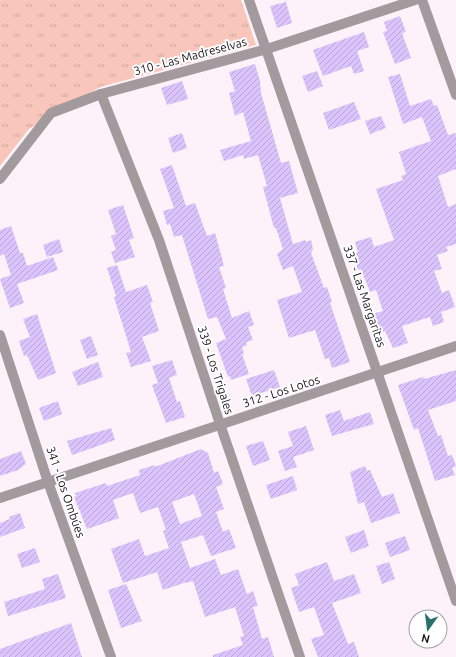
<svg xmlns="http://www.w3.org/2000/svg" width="456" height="657" font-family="Ubuntu,sans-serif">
<defs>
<pattern id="grass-tufts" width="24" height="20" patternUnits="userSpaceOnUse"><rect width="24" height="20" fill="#f8c6bb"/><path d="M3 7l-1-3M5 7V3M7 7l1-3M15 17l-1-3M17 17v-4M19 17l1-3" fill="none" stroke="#d4a9a0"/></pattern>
<pattern id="building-hatch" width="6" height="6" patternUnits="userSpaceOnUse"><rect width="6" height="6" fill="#dbc3fb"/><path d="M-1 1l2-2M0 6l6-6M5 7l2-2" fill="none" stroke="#bba7d7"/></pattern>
</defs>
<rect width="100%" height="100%" fill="#fdf1fa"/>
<path fill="url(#grass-tufts)" d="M 0,0 L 241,0 L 256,45 L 100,87 L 29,129 L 0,166 Z"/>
<g fill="url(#building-hatch)" fill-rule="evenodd">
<path d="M 286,2 L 292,23 L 277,28 L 270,6 Z"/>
<path d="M 400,16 L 406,32 L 402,33 L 411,58 L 395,64 L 383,32 L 387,31 L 384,22 Z"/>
<path d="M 364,32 L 369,47 L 357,51 L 364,71 L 354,74 L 351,66 L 323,76 L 313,50 Z"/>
<path d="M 255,64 L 260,81 L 261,93 L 281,163 L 289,161 L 298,193 L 280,198 L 293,244 L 305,240 L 306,242 L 311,240 L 313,249 L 311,253 L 324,288 L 327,287 L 332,302 L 330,303 L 350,362 L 332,368 L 329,358 L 325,359 L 315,330 L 289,338 L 277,300 L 302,292 L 293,266 L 283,270 L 277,254 L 283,249 L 276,228 L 274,228 L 263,187 L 267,186 L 258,155 L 244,159 L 243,155 L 224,161 L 220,150 L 251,141 L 243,112 L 235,116 L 229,93 L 235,91 L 229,72 Z"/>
<path d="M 317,71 L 323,86 L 308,92 L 302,76 Z"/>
<path d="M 400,74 L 410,106 L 431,99 L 434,106 L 437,105 L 448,135 L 456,133 L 456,169 L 438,176 L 448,207 L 456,204 L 456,244 L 446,247 L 448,251 L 437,255 L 442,269 L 434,271 L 442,293 L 449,290 L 455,307 L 441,312 L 444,322 L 433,326 L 430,317 L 402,326 L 408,343 L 393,348 L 385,331 L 378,333 L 372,314 L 383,311 L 376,290 L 370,292 L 361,269 L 358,270 L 353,253 L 358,252 L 355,242 L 371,237 L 374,247 L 394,240 L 376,189 L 403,180 L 401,176 L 406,174 L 399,152 L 431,141 L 422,117 L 403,124 L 388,77 Z"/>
<path d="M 182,81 L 188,99 L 167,105 L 161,88 Z"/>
<path d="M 354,102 L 361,119 L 329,130 L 323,113 Z"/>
<path d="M 381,116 L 386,128 L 370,134 L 365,121 Z"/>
<path d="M 182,133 L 187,148 L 173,153 L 168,138 Z"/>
<path d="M 172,165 L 186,206 L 195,203 L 207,236 L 215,233 L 224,266 L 219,267 L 226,288 L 223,289 L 232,318 L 249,311 L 254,325 L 248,327 L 253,340 L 246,342 L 247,345 L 242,347 L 244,354 L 242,354 L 249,374 L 231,380 L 230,376 L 228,377 L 216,343 L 226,339 L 217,317 L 208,319 L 182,235 L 174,237 L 170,224 L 167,225 L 163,211 L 174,208 L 160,169 Z"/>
<path d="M 123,205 L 134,238 L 129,240 L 135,257 L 115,263 L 111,252 L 116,250 L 111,236 L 116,234 L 108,210 Z"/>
<path d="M 11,226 L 20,253 L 23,253 L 27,266 L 53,257 L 58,270 L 17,284 L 24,303 L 10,308 L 0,279 L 11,275 L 4,254 L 0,256 L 0,230 Z"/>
<path d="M 59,239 L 63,252 L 47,257 L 43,245 Z"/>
<path d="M 117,265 L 126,292 L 147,285 L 153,302 L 150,303 L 159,331 L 142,337 L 151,361 L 131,367 L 126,353 L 131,352 L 114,297 L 116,296 L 107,268 Z"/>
<path d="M 37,314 L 56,373 L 38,380 L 27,355 L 24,356 L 19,341 L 30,337 L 23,319 Z"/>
<path d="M 91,336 L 98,355 L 87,359 L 80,340 Z"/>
<path d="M 172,360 L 177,375 L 169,378 L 177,402 L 180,401 L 185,417 L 166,423 L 152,385 L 158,383 L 152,366 Z"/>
<path d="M 98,362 L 103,377 L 78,386 L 72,372 Z"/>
<path d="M 274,370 L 280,387 L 252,396 L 246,379 Z"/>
<path d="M 456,370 L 456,401 L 428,410 L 438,436 L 441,435 L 448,456 L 452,455 L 456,466 L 452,468 L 455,475 L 435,481 L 418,428 L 414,430 L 398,385 L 423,377 L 424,379 Z"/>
<path d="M 58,401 L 62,414 L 44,421 L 39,408 Z"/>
<path d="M 340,410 L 344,421 L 370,412 L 374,424 L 332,436 L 325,415 Z"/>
<path d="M 306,426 L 314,450 L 293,457 L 297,467 L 285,471 L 278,451 L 293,446 L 288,432 Z"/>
<path d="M 111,428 L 115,440 L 72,455 L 67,441 Z"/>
<path d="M 263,441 L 270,460 L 253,466 L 246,446 Z"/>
<path d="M 201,449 L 208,453 L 214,473 L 218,471 L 223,484 L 216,487 L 224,509 L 216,512 L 223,532 L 229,529 L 236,548 L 211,556 L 203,535 L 181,542 L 190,568 L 215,559 L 221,575 L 238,569 L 247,594 L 253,591 L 258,606 L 253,607 L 262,639 L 268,637 L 274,657 L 213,657 L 213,655 L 243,645 L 240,637 L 244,636 L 235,607 L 205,617 L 193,581 L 187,583 L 187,582 L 163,590 L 157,572 L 123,583 L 111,549 L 139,539 L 145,556 L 169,548 L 163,531 L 166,530 L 158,507 L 140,513 L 133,493 L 113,500 L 119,518 L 87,529 L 74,497 L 76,496 L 75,493 L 106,483 L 107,486 L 140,475 L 139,470 L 155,465 L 155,467 ZM 194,494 L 202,516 L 180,524 L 172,502 Z"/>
<path d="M 21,451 L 26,464 L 18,470 L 0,476 L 0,459 Z"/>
<path d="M 365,466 L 367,471 L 370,470 L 382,497 L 393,493 L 400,513 L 371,523 L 364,502 L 358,504 L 350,472 Z"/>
<path d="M 293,476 L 297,490 L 271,499 L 266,485 Z"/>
<path d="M 20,513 L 25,528 L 0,537 L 0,523 L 10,519 L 9,517 Z"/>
<path d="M 364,530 L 369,546 L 351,553 L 345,537 Z"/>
<path d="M 405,536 L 410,550 L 390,557 L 385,543 Z"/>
<path d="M 35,548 L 40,562 L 22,568 L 17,554 Z"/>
<path d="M 327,562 L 334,581 L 354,574 L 361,593 L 332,603 L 348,644 L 354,642 L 359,657 L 318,657 L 311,639 L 324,635 L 314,607 L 299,612 L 291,588 L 299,585 L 295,574 Z"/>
<path d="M 389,562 L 395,579 L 382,584 L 376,566 Z"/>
<path d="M 58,574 L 66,598 L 8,616 L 4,602 L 45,589 L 42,579 Z"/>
<path d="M 126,584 L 142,621 L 121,628 L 108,590 Z"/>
<path d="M 71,623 L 82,657 L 0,657 L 0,649 Z"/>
</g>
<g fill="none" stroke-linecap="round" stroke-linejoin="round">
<g stroke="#a29a9c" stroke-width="10">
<path d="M 249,0 L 456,601"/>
<path d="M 422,0 L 456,95"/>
<path d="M 101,94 L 159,240 L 220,424 L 300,657"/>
<path d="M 0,179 L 51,113 L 101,94 L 267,49 L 415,0"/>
<path d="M 0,335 L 48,482 L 111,657"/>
<path d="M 0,498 L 456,346"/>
</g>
</g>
<g text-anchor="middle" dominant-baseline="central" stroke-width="4" stroke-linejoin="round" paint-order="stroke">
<g font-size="12" fill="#1a1519" stroke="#fff">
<text transform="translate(190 56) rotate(-15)">310 - Las Madreselvas</text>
<text transform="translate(365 296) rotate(71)">337 - Las Margaritas</text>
<text transform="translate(216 370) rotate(72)">339 - Los Trigales</text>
<text transform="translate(281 391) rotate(-18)">312 - Los Lotos</text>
<text transform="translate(66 492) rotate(71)">341 - Los Ombúes</text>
</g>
</g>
<g transform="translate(428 629) rotate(194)"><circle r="19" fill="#ffffff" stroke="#a3a1a3"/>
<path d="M0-3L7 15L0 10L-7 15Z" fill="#28706a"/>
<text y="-6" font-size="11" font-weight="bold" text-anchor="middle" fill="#1a1519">N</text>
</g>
</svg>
